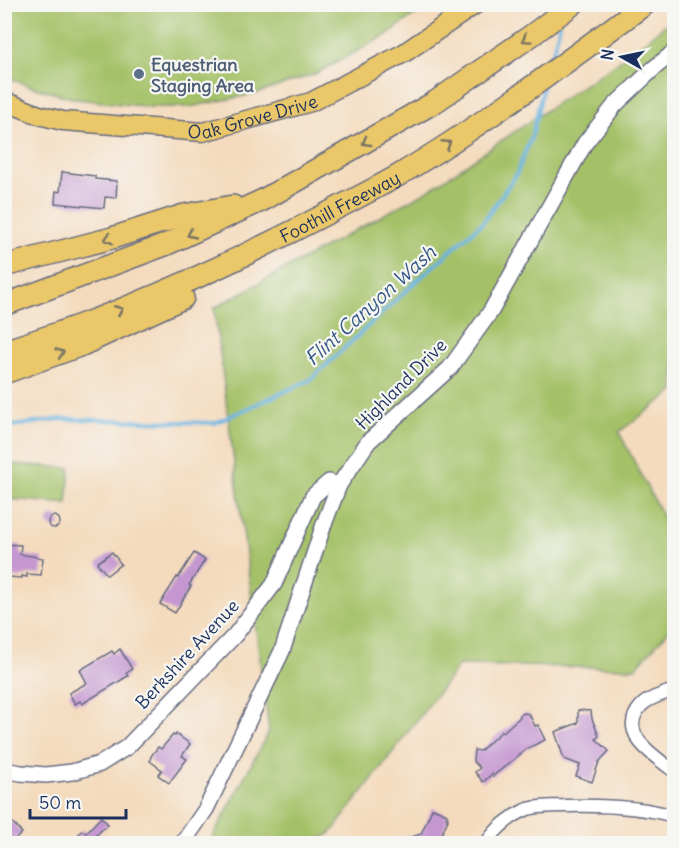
<svg xmlns="http://www.w3.org/2000/svg" width="679" height="848" font-family="Delius,sans-serif">
<rect width="100%" height="100%" fill="#f6f6f2"/>
<filter id="ink" filterUnits="userSpaceOnUse"><feTurbulence type="fractalNoise" baseFrequency=".0167" numOctaves="2"/><feDisplacementMap in="SourceGraphic" scale="12" xChannelSelector="R" yChannelSelector="G"/><feConvolveMatrix kernelMatrix="1 2 1 2 8 2 1 2 1" color-interpolation-filters="sRGB"/></filter>
<filter id="wash" filterUnits="userSpaceOnUse"><feTurbulence type="fractalNoise" baseFrequency=".008" numOctaves="4" result="noise"/><feDisplacementMap in="SourceGraphic" scale="24" xChannelSelector="R" yChannelSelector="G"/><feGaussianBlur stdDeviation="1.35" result="paint"/><feColorMatrix in="noise" values="0 0 0 0 0 0 0 0 0 0 0 0 0 0 0 0 0 1.4 0 .05"/><feComposite in="paint" operator="in"/></filter>
<g filter="url(#wash)">
<rect width="100%" height="100%" fill="#f4dbbe"/>
<g fill="#a4c168" stroke="#607863" stroke-width="1.5">
<path d="M 4,5 L 5,4 L 429,5 L 383,37 L 315,74 L 255,94 L 189,107 L 151,107 L 76,99 L 32,87 L 5,76 Z"/>
<path d="M 674,18 L 674,391 L 619,432 L 674,539 L 674,625 L 635,668 L 459,665 L 331,833 L 314,843 L 209,844 L 269,731 L 214,308 L 427,191 L 625,57 Z"/>
<path d="M 12,464 L 70,468 L 67,504 L 10,499 Z"/>
</g>
<g fill="none" stroke-linecap="round" stroke-linejoin="round">
<g stroke="#67b2df" stroke-width="4">
<path d="M 550,64 L 560,24"/>
<path d="M 4,428 L 12,426 L 62,419 L 215,423 L 310,380 L 410,287 L 483,222 L 516,175 L 532,135 L 543,88"/>
</g>
</g>
<g id="blocks">
<g fill="#c597d1">
<path d="M 62,172 L 95,176 L 95,179 L 117,181 L 116,198 L 105,197 L 104,208 L 55,203 L 56,191 L 60,192 Z"/>
<circle cx="54" cy="522" r="6"/>
<path d="M 4,544 L 21,545 L 20,554 L 43,558 L 41,575 L 27,574 L 27,577 L 22,576 L 22,578 L 8,577 L 8,575 L 4,574 Z"/>
<path d="M 112,552 L 121,564 L 107,575 L 97,563 Z"/>
<path d="M 194,553 L 205,560 L 189,585 L 191,586 L 175,613 L 160,604 L 177,577 L 178,578 Z"/>
<path d="M 120,649 L 132,669 L 126,673 L 128,676 L 82,704 L 80,701 L 75,704 L 69,693 L 87,683 L 80,670 L 112,651 L 114,654 Z"/>
<path d="M 578,710 L 591,711 L 592,719 L 599,736 L 596,739 L 609,751 L 599,762 L 592,782 L 576,776 L 580,765 L 564,759 L 555,732 L 578,723 Z"/>
<path d="M 524,713 L 529,714 L 535,726 L 538,725 L 545,740 L 528,748 L 493,776 L 492,774 L 483,782 L 475,772 L 480,768 L 473,761 L 474,750 L 480,751 L 502,731 L 503,732 L 520,717 L 520,715 Z"/>
<path d="M 176,734 L 190,744 L 182,756 L 187,759 L 169,783 L 158,775 L 162,770 L 150,761 L 151,756 L 158,747 L 161,749 L 173,735 L 175,736 Z"/>
<path d="M 433,808 L 447,814 L 446,817 L 448,817 L 447,820 L 448,820 L 437,843 L 398,843 L 398,841 L 421,834 L 432,809 Z"/>
<path d="M 101,817 L 108,824 L 93,838 L 100,843 L 72,843 L 82,830 L 86,833 Z"/>
<path d="M 12,822 L 22,833 L 11,843 L 4,843 L 4,829 Z"/>
</g>
</g>
</g>
<g filter="url(#ink)">
<use href="#blocks" fill-opacity="0" stroke="#676b80" stroke-width="1.5"/>
<g fill="none" stroke-linecap="round" stroke-linejoin="round">
<defs>
<g id="minor">
<path d="M 674,690 C 664,694 648,698 641,706 C 616,734 656,757 674,771"/>
<path d="M 486,844 C 495,829 512,815 528,809 C 539,806 553,806 565,806 C 601,805 639,806 674,816"/>
</g>
<g id="tertiary">
<path d="M 4,770 L 21,773 L 46,775 L 72,772 L 100,764 L 127,747 L 235,635 L 274,584 L 313,496 L 329,482 L 339,485"/>
<path d="M 182,844 L 206,809 L 282,651 L 324,524 L 339,485 L 368,442 L 450,368 L 491,311 L 585,143 L 615,105 L 654,68 L 674,52"/>
</g>
<g id="primary">
<path id="s1" d="M 4,101 L 39,115 L 63,121 L 203,132 L 311,102 L 404,53 L 476,4"/>
</g>
<g id="motorway">
<path d="M 4,266 L 112,238 L 184,215 L 233,206"/>
<path d="M 4,305 L 165,245 L 263,200 L 435,102 L 532,35 L 573,4"/>
<path id="s2" d="M 4,351 C 29,343 53,335 78,326 C 163,295 246,256 326,214 C 350,201 375,189 399,175 C 484,124 565,63 645,4"/>
<path d="M 4,373 L 82,345 L 183,298"/>
</g>
</defs>
<use href="#minor" stroke="#676b80" stroke-width="15"/>
<use href="#tertiary" stroke="#676b80" stroke-width="18"/>
<use href="#primary" stroke="#676b80" stroke-width="21"/>
<use href="#motorway" stroke="#676b80" stroke-width="24"/>
<use href="#minor" stroke="#fff" stroke-width="12"/>
<use href="#tertiary" stroke="#fff" stroke-width="15"/>
<use href="#primary" stroke="#eac769" stroke-width="18"/>
<use href="#motorway" stroke="#eac769" stroke-width="21"/>
</g>
<defs><path id="oneway-chevron" d="M-2-3.5L2.5 0L-2 3.5" fill="none" stroke-width="1.6" stroke-linecap="round" stroke-linejoin="round" transform="scale(1.5)"/></defs>
<g stroke="#787363">
<use href="#oneway-chevron" transform="translate(526 39) rotate(145)"/>
<use href="#oneway-chevron" transform="translate(366 142) rotate(150)"/>
<use href="#oneway-chevron" transform="translate(447 144) rotate(-33)"/>
<use href="#oneway-chevron" transform="translate(191 234) rotate(155)"/>
<use href="#oneway-chevron" transform="translate(108 239) rotate(164)"/>
<use href="#oneway-chevron" transform="translate(119 310) rotate(-22)"/>
<use href="#oneway-chevron" transform="translate(60 353) rotate(-20)"/>
</g>
</g>
<circle fill="#5c6f8a" stroke="#f6f6f2" stroke-width="2" cx="139" cy="74" r="6"/>
<g text-anchor="middle" dominant-baseline="central" stroke-width="4.5" stroke-linejoin="round" paint-order="stroke">
<g font-size="18" font-weight="bold" fill="#4e5e75" stroke="#f6f6f2" text-anchor="start">
<text x="151" y="64">Equestrian<tspan x="151" dy="21">Staging Area</tspan></text>
</g>
<g font-size="18" fill="#1b2f5e" stroke="#f6f6f2">
<text stroke="none"><textPath href="#s1" startOffset="254">Oak Grove Drive</textPath></text>
<text stroke="none"><textPath href="#s2" startOffset="366">Foothill Freeway</textPath></text>
<text transform="translate(401 384) rotate(-45)">Highland Drive</text>
<text transform="translate(187 654) rotate(-47)">Berkshire Avenue</text>
</g>
<g font-size="20" font-style="italic" fill="#325685" stroke="#f6f6f2">
<text transform="translate(370 305) rotate(-42)">Flint Canyon Wash</text>
</g>
</g>
<rect width="679" height="848" fill="none" stroke="#f6f6f2" stroke-width="24"/>
<g transform="translate(622 57) rotate(279)" stroke="#f6f6f2" stroke-width="4.5" paint-order="stroke">
<path d="M0-4.5L10 22L0 15L-10 22Z" fill="#1b2f5e"/>
<text y="-9" font-size="16" font-weight="bold" text-anchor="middle" fill="#1b2f5e">N</text>
</g>
<path d="M30 809v9h96v-9" fill="none" stroke="#1b2f5e" stroke-width="3"/>
<text x="39" y="809" font-size="18" fill="#1b2f5e" stroke="#f6f6f2" stroke-width="4.5" paint-order="stroke">50 m</text>
</svg>
